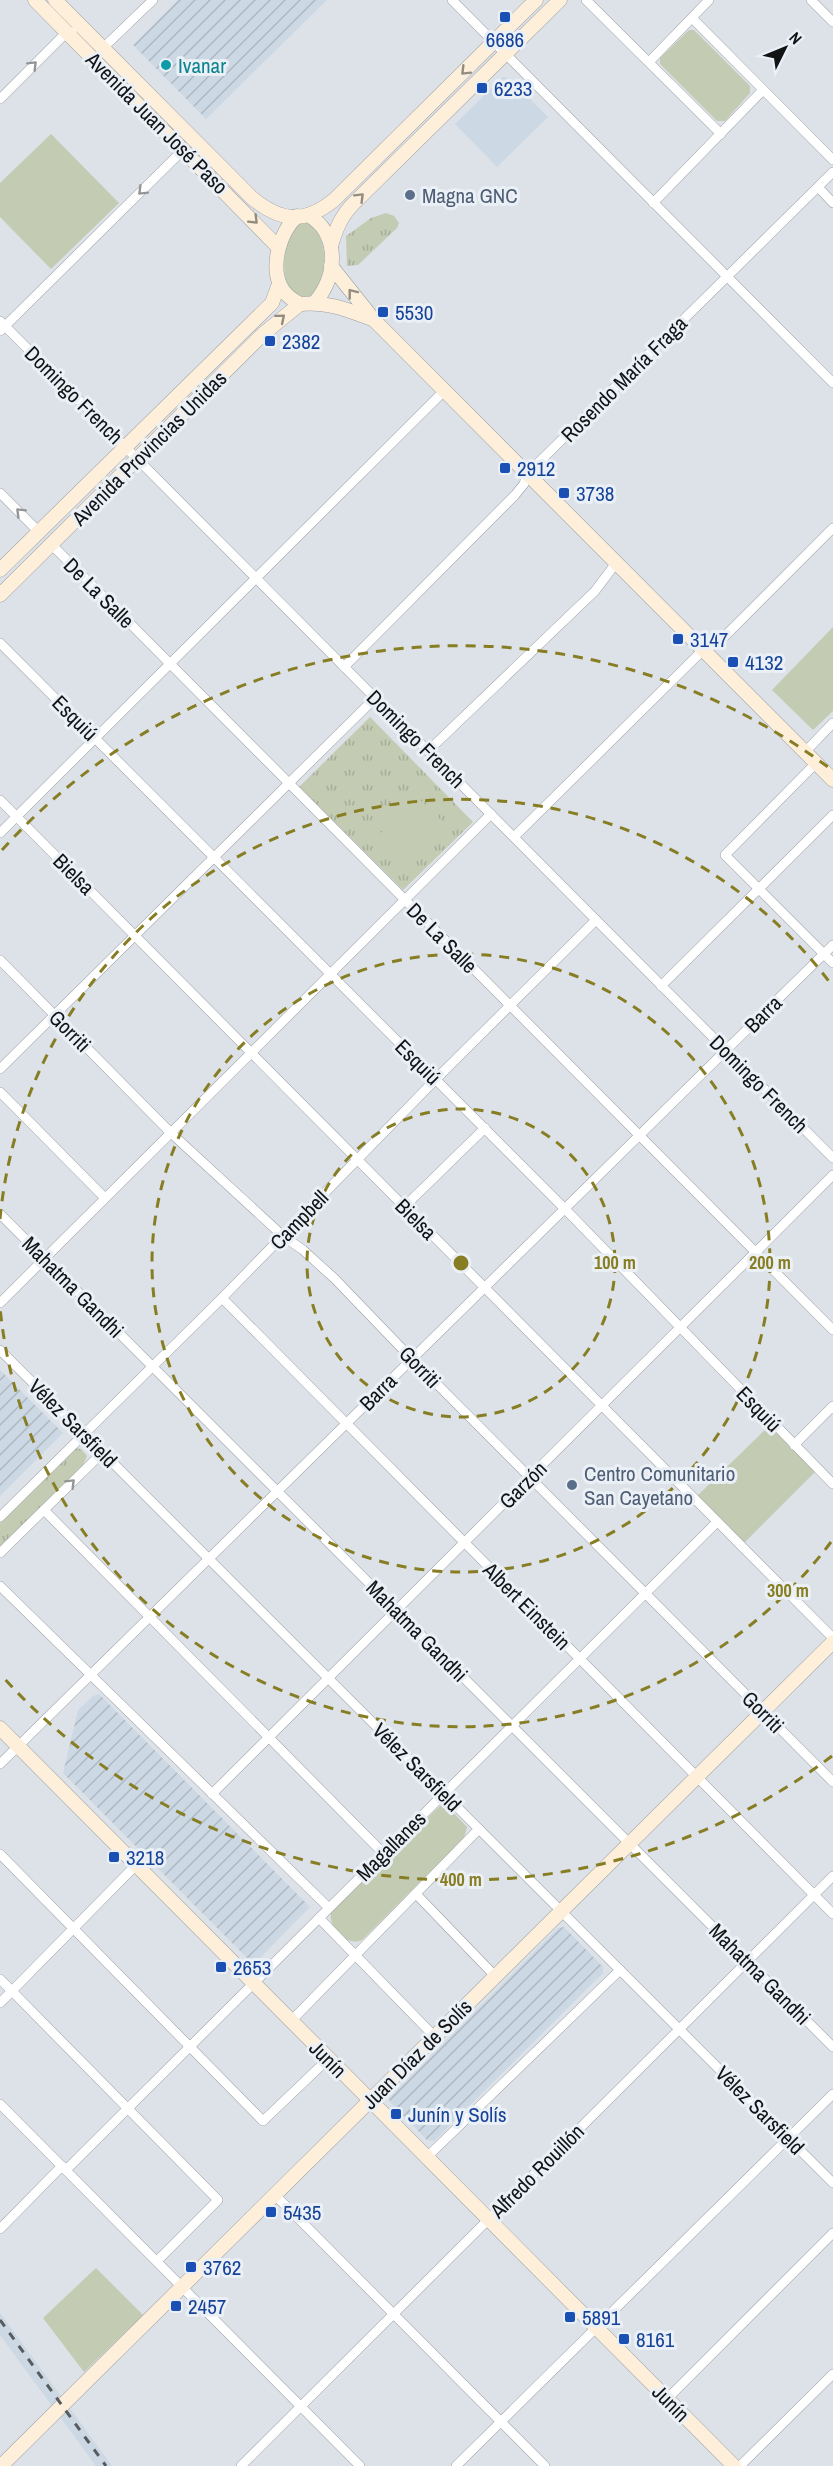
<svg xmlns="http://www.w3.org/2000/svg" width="833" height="2466" font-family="'Archivo Narrow',sans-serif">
<defs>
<pattern id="industrial-furrows" width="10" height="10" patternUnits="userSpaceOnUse" patternTransform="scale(1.5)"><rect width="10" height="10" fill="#ccd8e3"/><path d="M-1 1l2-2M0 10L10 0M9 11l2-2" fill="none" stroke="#aeb8c2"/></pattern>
<pattern id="grass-tufts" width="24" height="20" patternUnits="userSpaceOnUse" patternTransform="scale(1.5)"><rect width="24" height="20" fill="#c3cbb3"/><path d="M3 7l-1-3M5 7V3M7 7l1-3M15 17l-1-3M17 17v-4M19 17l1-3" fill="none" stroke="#a6ad99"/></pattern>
</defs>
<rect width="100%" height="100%" fill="#dde2e8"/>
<g fill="#ccd8e3">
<path d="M 503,77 L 510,79 L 548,117 L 497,167 L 455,124 Z"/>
<path d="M 0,2313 L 112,2466 L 96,2466 L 0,2335 Z"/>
</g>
<g fill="url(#industrial-furrows)">
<path d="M 178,0 L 327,0 L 206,119 L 133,45 Z"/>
<path d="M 0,1370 L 63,1433 L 0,1496 Z"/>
<path d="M 99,1694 L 310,1907 L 258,1960 L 249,1960 L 63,1773 L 78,1710 L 93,1696 Z"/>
<path d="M 564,1927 L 603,1967 L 603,1973 L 434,2141 L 427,2140 L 390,2102 L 389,2098 L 558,1928 Z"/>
</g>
<g fill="url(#grass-tufts)">
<path d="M 386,213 L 394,216 L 399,223 L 397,228 L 358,265 L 347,266 L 346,236 L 371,218 Z"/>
<path d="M 370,717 L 473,822 L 403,890 L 299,787 Z"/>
<path d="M 76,1448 L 81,1449 L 87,1456 L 83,1465 L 0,1547 L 0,1523 Z"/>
</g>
<g fill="#c3cbb3">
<path d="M 689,30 L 694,30 L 750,86 L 750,93 L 725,121 L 717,121 L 660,64 L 660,58 Z"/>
<path d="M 51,134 L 119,203 L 51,269 L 0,217 L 0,183 Z"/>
<path d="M 306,222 C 331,236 328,277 311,296 L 302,298 C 296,294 290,291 288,285 C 280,269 284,225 306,222 Z"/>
<path d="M 833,627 L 833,711 L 813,730 L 772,690 Z"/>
<path d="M 416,796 L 442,821 L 399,868 L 372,842 Z"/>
<path d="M 772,1423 L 818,1469 L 741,1546 L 694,1499 Z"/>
<path d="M 442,1804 L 446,1805 L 467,1827 L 464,1838 L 362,1940 C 346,1947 328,1928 331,1912 Z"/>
<path d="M 96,2268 L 143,2315 L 84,2372 L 43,2318 Z"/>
</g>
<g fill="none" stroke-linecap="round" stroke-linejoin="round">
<defs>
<g id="minor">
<path d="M 452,0 L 833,383"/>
<path d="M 586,0 L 721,134"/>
<path d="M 811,0 L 833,22"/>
<path d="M 692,18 L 833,160"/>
<path d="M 103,48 L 153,0"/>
<path d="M 649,62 L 709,0"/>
<path d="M 0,99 L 67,32 L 72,32"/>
<path d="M 818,187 L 833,203"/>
<path d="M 653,203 L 763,90"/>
<path d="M 0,321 L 833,1158"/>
<path d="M 0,331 L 183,150"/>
<path d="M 0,493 L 39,532"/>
<path d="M 51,544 L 833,1330"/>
<path d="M 0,643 L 565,1209 L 833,1484"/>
<path d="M 344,667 L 515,495 L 524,484 L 527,474 L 833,172"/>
<path d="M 428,751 L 595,591 L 616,563"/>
<path d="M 805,752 L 833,723"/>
<path d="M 816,763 L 725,855 L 833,963"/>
<path d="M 0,800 L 833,1638"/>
<path d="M 0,833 L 444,391"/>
<path d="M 514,837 L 703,650 L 720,641 L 833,528"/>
<path d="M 0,960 L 171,1133 L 283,1236 L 303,1250 L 335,1279 L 412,1359 L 833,1782"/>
<path d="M 661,986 L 833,815"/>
<path d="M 0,1069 L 375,698"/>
<path d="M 0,1092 L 105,1198"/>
<path d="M 404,1207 L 485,1128"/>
<path d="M 0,1214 L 833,2047"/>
<path d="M 222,1298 L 833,1914"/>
<path d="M 0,1303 L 491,814"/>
<path d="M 0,1350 L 833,2183"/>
<path d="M 794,1445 L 833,1406"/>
<path d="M 44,1510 L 384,1854"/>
<path d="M 0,1517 L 222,1298 L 436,1079 L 596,920"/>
<path d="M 0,1553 L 102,1453"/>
<path d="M 0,1586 L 329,1908"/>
<path d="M 0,1764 L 833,945"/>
<path d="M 212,1794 L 833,1175"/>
<path d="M 0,1854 L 263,2121 L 328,2059"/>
<path d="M 416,1894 L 496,1977"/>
<path d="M 319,1918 L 435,2037"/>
<path d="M 0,1979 L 218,2200 L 157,2261"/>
<path d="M 0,2003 L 136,1865"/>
<path d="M 291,2021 L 479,1829"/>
<path d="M 0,2104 L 360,2466"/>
<path d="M 426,2158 L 620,1970"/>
<path d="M 66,2170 L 717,1522"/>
<path d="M 275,2195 L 545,2466"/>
<path d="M 0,2229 L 62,2166"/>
<path d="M 667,2399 L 833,2233"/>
<path d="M 241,2466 L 833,1876"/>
<path d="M 456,2466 L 833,2094"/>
<path d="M 740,2466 L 833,2374"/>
</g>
<g id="secondary">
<path d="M 35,0 L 278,247"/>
<path d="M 55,0 L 252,198 C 281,222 304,224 334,200 L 536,0"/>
<path d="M 308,215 C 340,233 338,278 314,303"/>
<path d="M 297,216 C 280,232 271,264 280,285 C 284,294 292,300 300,304 C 327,301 348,310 372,319"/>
<path d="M 331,246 C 336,229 341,216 354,203 L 560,0"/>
<path d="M 331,266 L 374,320 L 833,780"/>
<path d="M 0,570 L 272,303 L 279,284"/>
<path d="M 0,595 L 263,334 L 300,304"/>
<path d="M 0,1728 L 734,2466"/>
<path d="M 1,2466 L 833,1642"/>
</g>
</defs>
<use href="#minor" stroke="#9a9fa5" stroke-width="10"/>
<use href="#secondary" stroke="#9a9fa5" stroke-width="15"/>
<use href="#minor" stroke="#fff" stroke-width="9"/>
<use href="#secondary" stroke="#feefda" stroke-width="14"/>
<path stroke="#585b5e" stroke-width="3" stroke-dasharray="8 8" stroke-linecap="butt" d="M 0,2320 L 106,2466"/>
</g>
<defs><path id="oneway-chevron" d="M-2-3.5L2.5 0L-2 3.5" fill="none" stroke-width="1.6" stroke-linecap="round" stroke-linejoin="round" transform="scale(1.5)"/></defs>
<g stroke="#949596">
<use href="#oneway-chevron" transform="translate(33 65) rotate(-45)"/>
<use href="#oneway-chevron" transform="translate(142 191) rotate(135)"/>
<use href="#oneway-chevron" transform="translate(20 512) rotate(-135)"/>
<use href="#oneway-chevron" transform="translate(71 1483) rotate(-45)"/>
</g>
<g stroke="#938c81">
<use href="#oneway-chevron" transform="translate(465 71) rotate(135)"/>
<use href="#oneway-chevron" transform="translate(360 197) rotate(-45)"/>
<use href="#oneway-chevron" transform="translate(254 220) rotate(45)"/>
<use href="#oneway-chevron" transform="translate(352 293) rotate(-128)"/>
<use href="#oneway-chevron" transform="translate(281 318) rotate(-40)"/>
</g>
<g fill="none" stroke="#877d23" stroke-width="3" stroke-dasharray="10 8">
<circle cx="461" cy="1263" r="154"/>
<circle cx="461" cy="1263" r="309"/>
<path d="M831 1542A463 463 0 0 1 0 1307M0 1219A463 463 0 0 1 831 984"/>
<path d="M832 1756A617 617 0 0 1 2 1676M2 850A617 617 0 0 1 832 770"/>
</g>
<g fill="#1a4fb4" stroke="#eaf0f6" stroke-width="2">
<rect x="499" y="11" width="12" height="12" rx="3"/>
<rect x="476" y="82" width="12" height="12" rx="3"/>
<rect x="377" y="306" width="12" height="12" rx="3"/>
<rect x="264" y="335" width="12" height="12" rx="3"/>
<rect x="499" y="462" width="12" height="12" rx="3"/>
<rect x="558" y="487" width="12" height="12" rx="3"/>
<rect x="672" y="633" width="12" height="12" rx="3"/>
<rect x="727" y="656" width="12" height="12" rx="3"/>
<rect x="108" y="1851" width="12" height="12" rx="3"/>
<rect x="215" y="1961" width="12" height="12" rx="3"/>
<rect x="390" y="2108" width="12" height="12" rx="3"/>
<rect x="265" y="2206" width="12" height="12" rx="3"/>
<rect x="185" y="2261" width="12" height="12" rx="3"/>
<rect x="170" y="2300" width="12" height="12" rx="3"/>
<rect x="564" y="2311" width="12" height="12" rx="3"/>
<rect x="618" y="2333" width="12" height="12" rx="3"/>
</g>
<circle fill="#0f9aa8" stroke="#eaf0f6" stroke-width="2" cx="166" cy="65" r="6"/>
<g fill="#5c6f8a" stroke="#eaf0f6" stroke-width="2">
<circle cx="410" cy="195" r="6"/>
<circle cx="572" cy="1485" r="6"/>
</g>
<g text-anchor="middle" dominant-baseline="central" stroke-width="6" stroke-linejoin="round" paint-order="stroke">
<g font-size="21" fill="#164399" stroke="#eaf0f6" text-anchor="start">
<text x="505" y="39" text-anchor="middle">6686</text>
<text x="494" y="88">6233</text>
<text x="395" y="312">5530</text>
<text x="282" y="341">2382</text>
<text x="517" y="468">2912</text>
<text x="576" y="493">3738</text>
<text x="690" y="639">3147</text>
<text x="745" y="662">4132</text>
<text x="126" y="1857">3218</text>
<text x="233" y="1967">2653</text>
<text x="408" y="2114">Junín y Solís</text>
<text x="283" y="2212">5435</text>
<text x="203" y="2267">3762</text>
<text x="188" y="2306">2457</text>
<text x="582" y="2317">5891</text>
<text x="636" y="2339">8161</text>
</g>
<g font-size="21" fill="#0d838f" stroke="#eaf0f6" text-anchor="start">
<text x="178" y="65">Ivanar</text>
</g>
<g font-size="21" fill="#111315" stroke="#eaf0f6">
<text transform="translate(157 123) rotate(45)">Avenida Juan José Paso</text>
<text transform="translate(624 379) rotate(-45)">Rosendo María Fraga</text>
<text transform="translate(74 395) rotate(45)">Domingo French</text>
<text transform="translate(149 448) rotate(-45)">Avenida Provincias Unidas</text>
<text transform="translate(99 593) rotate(45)">De La Salle</text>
<text transform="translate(75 718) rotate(45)">Esquiú</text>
<text transform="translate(416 739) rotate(45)">Domingo French</text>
<text transform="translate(74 874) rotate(45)">Bielsa</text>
<text transform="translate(442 938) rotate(45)">De La Salle</text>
<text transform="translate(763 1014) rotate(-45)">Barra</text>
<text transform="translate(70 1031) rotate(45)">Gorriti</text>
<text transform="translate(418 1062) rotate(45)">Esquiú</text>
<text transform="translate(759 1084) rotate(45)">Domingo French</text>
<text transform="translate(416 1219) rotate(45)">Bielsa</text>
<text transform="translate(299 1220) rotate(-46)">Campbell</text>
<text transform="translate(73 1287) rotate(45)">Mahatma Gandhi</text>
<text transform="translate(420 1367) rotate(46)">Gorriti</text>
<text transform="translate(378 1392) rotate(-45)">Barra</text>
<text transform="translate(759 1409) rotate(46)">Esquiú</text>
<text transform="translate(73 1423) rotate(45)">Vélez Sarsfield</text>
<text transform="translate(523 1485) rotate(-45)">Garzón</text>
<text transform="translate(527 1606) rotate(45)">Albert Einstein</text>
<text transform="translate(417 1631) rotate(45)">Mahatma Gandhi</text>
<text transform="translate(763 1712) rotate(45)">Gorriti</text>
<text transform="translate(417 1767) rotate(45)">Vélez Sarsfield</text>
<text transform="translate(391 1846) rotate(-45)">Magallanes</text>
<text transform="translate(760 1974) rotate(45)">Mahatma Gandhi</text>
<text transform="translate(417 2054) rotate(-45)">Juan Díaz de Solís</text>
<text transform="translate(328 2059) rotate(45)">Junín</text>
<text transform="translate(760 2110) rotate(45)">Vélez Sarsfield</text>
<text transform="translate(537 2171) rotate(-45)">Alfredo Rouillón</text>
<text transform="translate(671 2403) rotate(45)">Junín</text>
</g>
<g font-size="21" fill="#4e5e75" stroke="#eaf0f6" text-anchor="start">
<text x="422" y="195">Magna GNC</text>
<text x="584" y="1473">Centro Comunitario<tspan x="584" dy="24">San Cayetano</tspan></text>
</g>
</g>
<circle cx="461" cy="1263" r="9" fill="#877d23" stroke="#eaf0f6" stroke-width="3"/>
<g font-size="18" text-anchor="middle" font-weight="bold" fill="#877d23" stroke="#eaf0f6" stroke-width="6" stroke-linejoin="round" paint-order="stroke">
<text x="615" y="1269">100 m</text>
<text x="770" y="1269">200 m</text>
<text x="788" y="1597">300 m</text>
<text x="461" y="1886">400 m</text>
</g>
<g transform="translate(785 48) rotate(47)" stroke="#eaf0f6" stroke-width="4.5" paint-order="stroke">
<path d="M0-4.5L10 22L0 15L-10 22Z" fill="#111315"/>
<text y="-9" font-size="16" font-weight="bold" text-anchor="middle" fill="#111315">N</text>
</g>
</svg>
